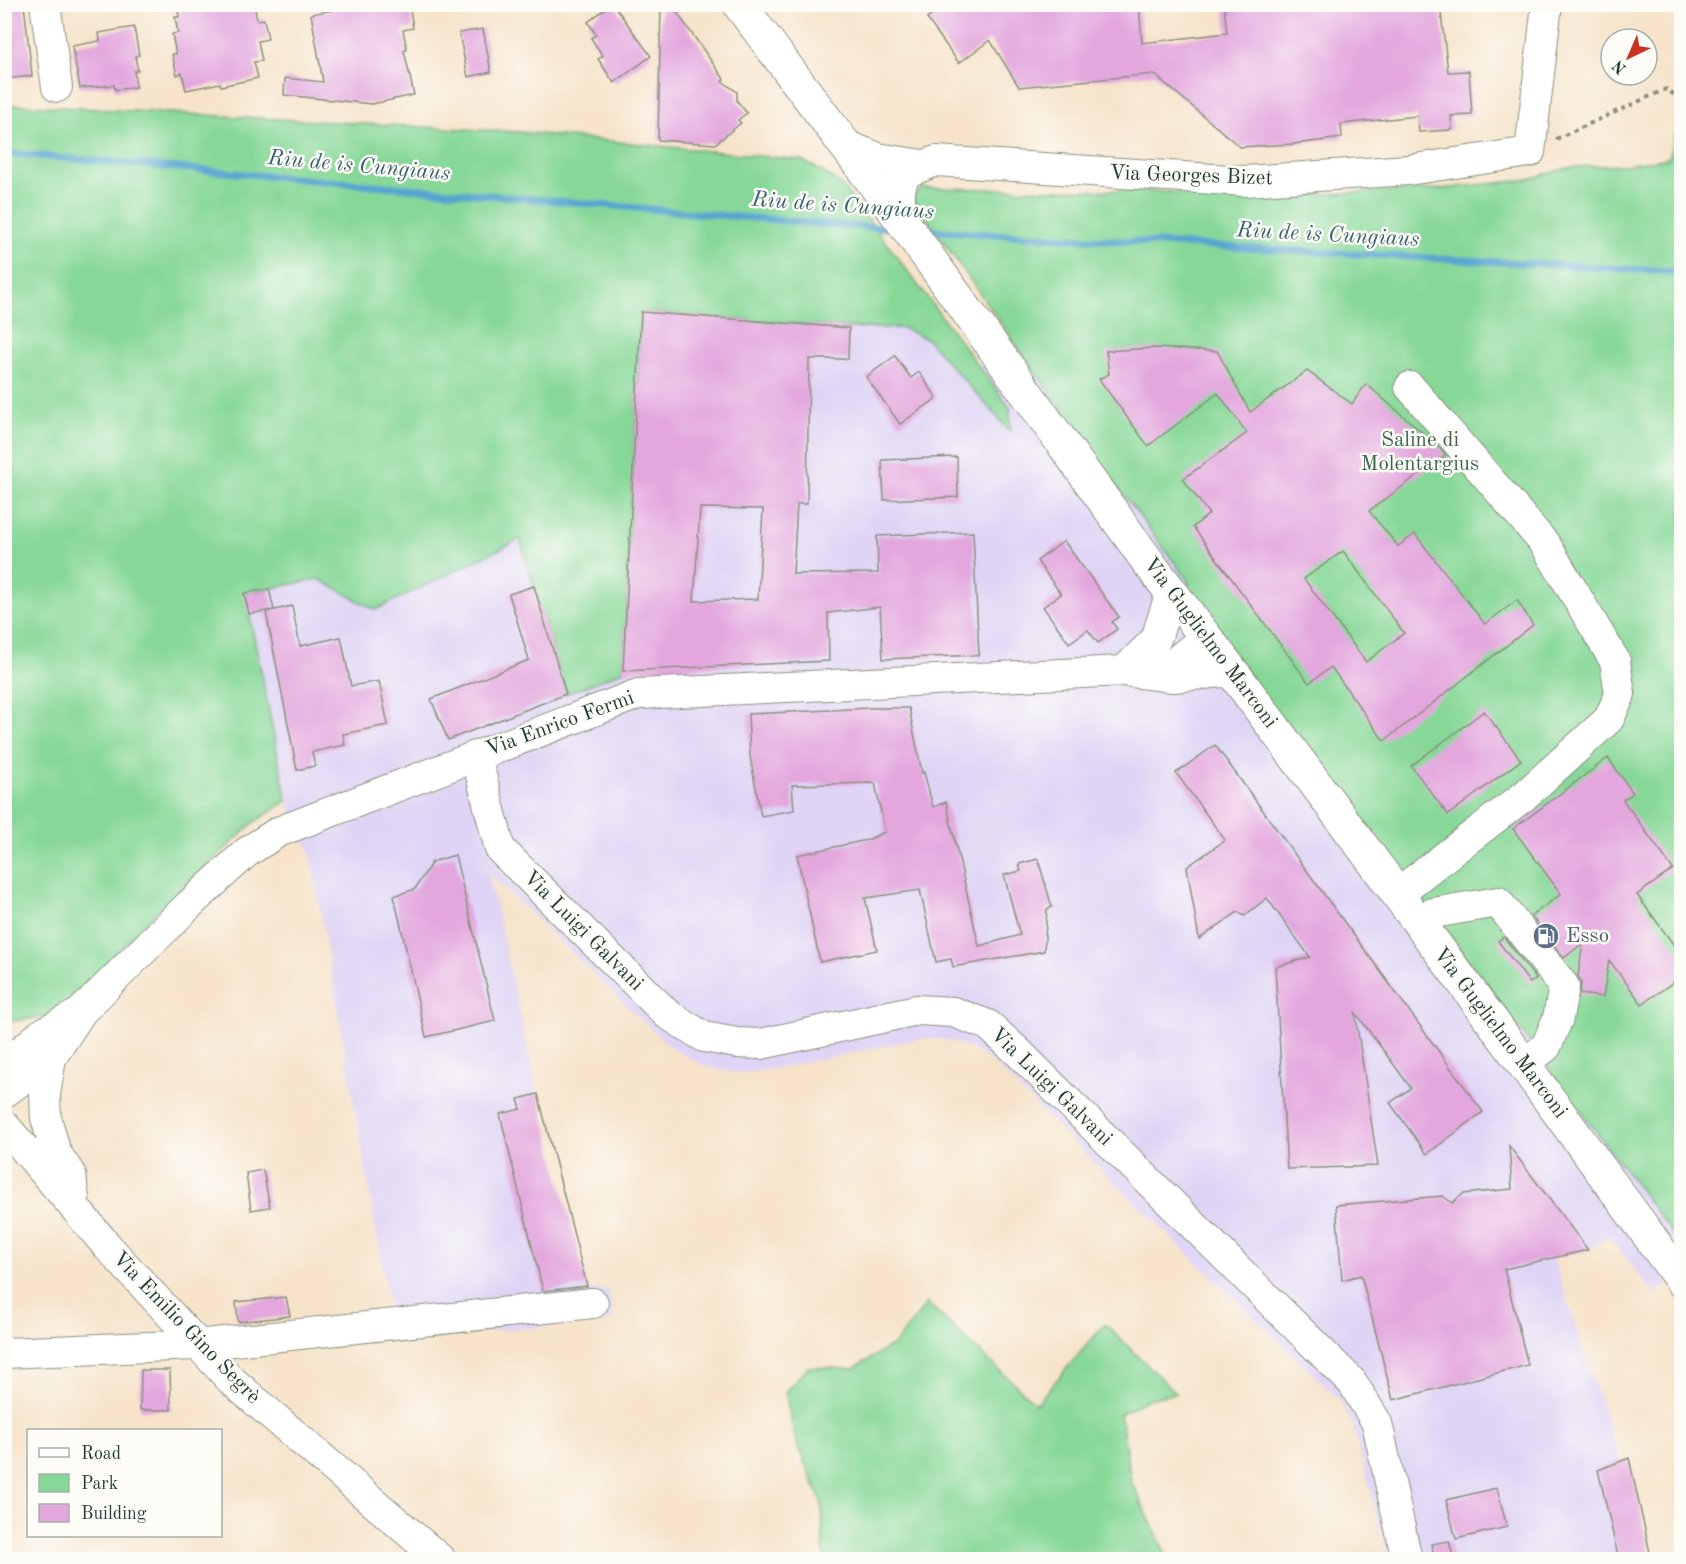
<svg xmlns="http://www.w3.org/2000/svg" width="1686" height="1564" font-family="'Old Standard TT',serif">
<rect width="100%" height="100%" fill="#fdfcf7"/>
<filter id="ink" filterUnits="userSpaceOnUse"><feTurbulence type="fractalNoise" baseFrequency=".0167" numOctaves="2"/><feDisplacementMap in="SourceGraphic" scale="12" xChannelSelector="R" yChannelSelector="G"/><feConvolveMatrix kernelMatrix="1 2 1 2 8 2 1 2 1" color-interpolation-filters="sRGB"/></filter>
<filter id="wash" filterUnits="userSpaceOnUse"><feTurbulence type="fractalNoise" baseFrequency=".008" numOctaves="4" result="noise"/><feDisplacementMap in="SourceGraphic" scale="24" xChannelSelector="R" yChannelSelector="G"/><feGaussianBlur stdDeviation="1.35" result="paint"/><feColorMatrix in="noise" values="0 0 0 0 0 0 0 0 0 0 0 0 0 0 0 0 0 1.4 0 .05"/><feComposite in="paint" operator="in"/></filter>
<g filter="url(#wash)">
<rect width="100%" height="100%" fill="#f6e3ca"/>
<path fill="#dfd4f5" d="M 641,312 L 849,328 L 903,328 L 927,339 L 1009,430 L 1010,408 L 978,365 L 1015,345 L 1106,339 L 1681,854 L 1681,1274 L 1655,1294 L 1609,1237 L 1588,1250 L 1553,1258 L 1651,1557 L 1616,1560 L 1389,1559 L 1353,1427 L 1339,1399 L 1124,1192 L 992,1062 L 976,1051 L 951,1040 L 922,1038 L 778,1068 L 743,1073 L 723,1071 L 700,1064 L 669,1046 L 488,873 L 538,1094 L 588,1289 L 609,1290 L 612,1321 L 395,1339 L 310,851 L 289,806 L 245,593 L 319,579 L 375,610 L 520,539 L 566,694 L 623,671 Z"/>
<g fill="#87d898" stroke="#538a66" stroke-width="1.5">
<path d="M 4,104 L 518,132 L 801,160 C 832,176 839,181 861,209 L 1010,408 L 1010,431 L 927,339 L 903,328 L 849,328 L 641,312 L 623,671 L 566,694 L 520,539 L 375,610 L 319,579 L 245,593 L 287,801 L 253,823 L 146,922 L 74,997 L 58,1011 L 44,1017 L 5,1022 Z"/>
<path d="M 1681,112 L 1681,1245 L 1433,913 L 1407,886 L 1183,587 L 1189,582 L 1111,478 L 912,198 L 922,188 L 1157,191 L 1233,198 L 1440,189 L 1525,180 L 1571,167 L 1625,165 L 1669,158 Z"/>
<path d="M 927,1303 L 1036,1404 L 1105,1324 L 1176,1393 L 1148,1399 L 1120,1414 L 1131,1481 L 1168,1559 L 825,1559 L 823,1550 L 822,1503 L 796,1442 L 785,1392 L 808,1367 L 853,1369 L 895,1344 Z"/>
</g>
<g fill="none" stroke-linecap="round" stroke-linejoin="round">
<g stroke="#56a5d0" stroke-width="7">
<path d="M 4,153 L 834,225 L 896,228"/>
<path d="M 922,230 L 1682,272"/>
</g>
</g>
<g id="blocks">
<g fill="#e3a7de" fill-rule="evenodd">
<path d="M 4,4 L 24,4 L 32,76 L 4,79 Z"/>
<path d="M 210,4 L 254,4 L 257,20 L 264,19 L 268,39 L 258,41 L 262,61 L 254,62 L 258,78 L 221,86 L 220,83 L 186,90 L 182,73 L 177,75 L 172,54 L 176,54 L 172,34 L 178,33 L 175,17 L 179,17 L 178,11 Z"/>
<path d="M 367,4 L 409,4 L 413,28 L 403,30 L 407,50 L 404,50 L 414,95 L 372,104 L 284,95 L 285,78 L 323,82 L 311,14 Z"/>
<path d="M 611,4 L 613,4 L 651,56 L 614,83 L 598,59 L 603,56 L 591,38 L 596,35 L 588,22 Z"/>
<path d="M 661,4 L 671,4 L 724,79 L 722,81 L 737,92 L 737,101 L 747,113 L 738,120 L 741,123 L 715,144 L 658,140 Z"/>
<path d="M 947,4 L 1139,4 L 1142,43 L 1227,33 L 1224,4 L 1440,4 L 1448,72 L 1469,71 L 1472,115 L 1451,116 L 1452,130 L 1419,132 L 1417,116 L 1341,124 L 1342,138 L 1294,144 L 1240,147 L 1154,74 L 1019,87 L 990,40 L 959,63 L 927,19 Z"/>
<path d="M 134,27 L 139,55 L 135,56 L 138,71 L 134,71 L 136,87 L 115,90 L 114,85 L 80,88 L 72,46 L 100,41 L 99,33 Z"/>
<path d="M 483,29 L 491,72 L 468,77 L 459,33 Z"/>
<path d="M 641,312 L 849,328 L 848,359 L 809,359 L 807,504 L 797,504 L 793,574 L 878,573 L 877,536 L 973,532 L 979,655 L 883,659 L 880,607 L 828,613 L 829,661 L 623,671 ZM 700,508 L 763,509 L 758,599 L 694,601 Z"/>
<path d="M 1154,348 L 1217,351 L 1250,412 L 1307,371 L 1352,404 L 1366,384 L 1436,444 L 1446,455 L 1369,511 L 1398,546 L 1415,534 L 1485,624 L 1517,600 L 1533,625 L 1384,741 L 1331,667 L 1309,683 L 1193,527 L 1209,514 L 1183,479 L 1247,433 L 1218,393 L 1148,446 L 1099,379 L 1109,374 L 1106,351 ZM 1343,551 L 1404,633 L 1366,662 L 1304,579 Z"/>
<path d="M 895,356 L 911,378 L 919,372 L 937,398 L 900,424 L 866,377 Z"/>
<path d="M 957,457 L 958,497 L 884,500 L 882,460 Z"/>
<path d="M 1064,541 L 1119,617 L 1112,622 L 1117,629 L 1098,643 L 1088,630 L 1069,643 L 1043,607 L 1061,594 L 1037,561 Z"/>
<path d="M 534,586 L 566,694 L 448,740 L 431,699 L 529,660 L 509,594 Z"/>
<path d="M 269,589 L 274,610 L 249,614 L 244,593 Z"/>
<path d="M 292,606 L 300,646 L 341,637 L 351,686 L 379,681 L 388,725 L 343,734 L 345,745 L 312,752 L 315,766 L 297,770 L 266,612 Z"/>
<path d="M 870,708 L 909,708 L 922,773 L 924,772 L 933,807 L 946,802 L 979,946 L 1020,935 L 1004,875 L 1021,871 L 1019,864 L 1038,859 L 1052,907 L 1047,909 L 1044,951 L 953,967 L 951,959 L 936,962 L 920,890 L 865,898 L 877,950 L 820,962 L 797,855 L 867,840 L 885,832 L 875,783 L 792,785 L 794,810 L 761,816 L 750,756 L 748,714 Z"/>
<path d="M 1484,711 L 1521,760 L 1448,815 L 1411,766 Z"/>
<path d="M 1215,745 L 1483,1112 L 1427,1154 L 1390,1103 L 1411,1088 L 1355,1012 L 1378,1166 L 1287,1169 L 1275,967 L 1310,957 L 1267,898 L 1244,916 L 1238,912 L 1199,939 L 1187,867 L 1225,840 L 1176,773 Z"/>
<path d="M 1608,758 L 1633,793 L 1623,800 L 1673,869 L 1637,895 L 1682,956 L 1682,976 L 1642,1004 L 1609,960 L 1603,997 L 1580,994 L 1581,982 L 1578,976 L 1583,943 L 1564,958 L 1531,916 L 1561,894 L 1513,829 Z"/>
<path d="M 455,855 L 495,1021 L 426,1037 L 394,896 L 415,889 L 432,862 Z"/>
<path d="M 1504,937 L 1536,979 L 1530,983 L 1498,941 Z"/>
<path d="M 538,1094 L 587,1286 L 543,1291 L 500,1114 L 521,1109 L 518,1099 Z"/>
<path d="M 1509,1146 L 1588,1250 L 1504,1269 L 1528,1365 L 1393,1400 L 1361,1275 L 1342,1280 L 1336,1205 L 1443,1196 L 1452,1203 L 1463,1194 L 1512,1189 Z"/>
<path d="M 263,1170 L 270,1207 L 251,1210 L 246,1173 Z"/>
<path d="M 286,1297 L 290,1316 L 238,1322 L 236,1302 Z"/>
<path d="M 141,1370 L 170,1370 L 171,1410 L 140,1410 Z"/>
<path d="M 1629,1458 L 1651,1557 L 1619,1560 L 1598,1470 Z"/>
<path d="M 1497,1488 L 1507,1527 L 1456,1539 L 1446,1500 Z"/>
<path d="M 1449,1541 L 1454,1560 L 1436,1560 L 1431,1544 Z"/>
</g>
</g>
</g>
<g filter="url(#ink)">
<use href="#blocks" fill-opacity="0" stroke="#8a907f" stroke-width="1.5"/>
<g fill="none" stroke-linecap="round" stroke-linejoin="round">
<defs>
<g id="minor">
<path d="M 45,4 L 57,87"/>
<path d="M 845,145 L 878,158 L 922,165"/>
<path d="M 900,218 L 900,189 L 905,173 L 936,161 L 1245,181 L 1408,170 L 1530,152 L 1547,4"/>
<path d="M 1124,671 L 1156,639 L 1171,592"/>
<path d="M 1146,671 L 1175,662 L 1206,637"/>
<path d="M 476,756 L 500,849 L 667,1014 L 704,1037 L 737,1043 L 761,1044 L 917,1010 L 953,1012 L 988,1025 L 1017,1051 L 1352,1382 L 1377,1423 L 1407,1560"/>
<path d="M 1396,892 L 1407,886 L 1524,796 L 1609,719 L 1620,694 L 1615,661 L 1545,544 L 1410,387"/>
<path d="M 1418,923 L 1433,913 L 1498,902 L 1564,986 L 1558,1018 L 1546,1047 L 1523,1064"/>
<path d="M 4,1066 L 41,1034 L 76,1015"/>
<path d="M 4,1093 L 51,1058"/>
<path d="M 4,1125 L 108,1247 L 231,1380 L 441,1560"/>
<path d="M 75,1208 L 71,1175 L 56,1153 L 46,1118 L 45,1095 L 51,1058 L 81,1012 L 188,906 L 247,852 L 278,832 L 638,694 L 1124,671 L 1173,677 L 1232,671"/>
<path d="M 4,1353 L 196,1345 L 593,1303"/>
</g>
<path id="major" d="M 739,4 L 900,218 L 1149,563 L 1240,682 L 1489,1017 L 1682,1281"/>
</defs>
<use href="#minor" stroke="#8a907f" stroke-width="32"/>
<use href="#major" stroke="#8a907f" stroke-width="35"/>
<path stroke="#8a907f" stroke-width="4" stroke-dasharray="4.5 4.5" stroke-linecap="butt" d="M 1556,139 L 1666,89 L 1682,100"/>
<use href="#minor" stroke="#fff" stroke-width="30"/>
<use href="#major" stroke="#fff" stroke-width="33"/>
</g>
</g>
<defs>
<symbol id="fuel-disc" viewBox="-11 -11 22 22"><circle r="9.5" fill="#5c6f8a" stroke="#fdfcf7"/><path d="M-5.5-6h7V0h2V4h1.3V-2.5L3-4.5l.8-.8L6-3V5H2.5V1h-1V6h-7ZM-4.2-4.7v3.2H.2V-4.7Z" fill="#fff"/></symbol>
</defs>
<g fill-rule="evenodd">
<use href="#fuel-disc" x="1531" y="921" width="30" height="30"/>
</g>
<g text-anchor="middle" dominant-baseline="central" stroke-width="5" stroke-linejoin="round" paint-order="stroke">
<g font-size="21" fill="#1f3d34" stroke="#fdfcf7">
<text transform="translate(1191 176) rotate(2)">Via Georges Bizet</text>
<text transform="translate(1210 643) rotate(53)">Via Guglielmo Marconi</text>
<text transform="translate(560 724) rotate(-20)">Via Enrico Fermi</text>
<text transform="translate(583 931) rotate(45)">Via Luigi Galvani</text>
<text transform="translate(1500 1033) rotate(53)">Via Guglielmo Marconi</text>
<text transform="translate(1051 1087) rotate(44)">Via Luigi Galvani</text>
<text transform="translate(186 1328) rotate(46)">Via Emilio Gino Segrè</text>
</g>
<g font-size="21" fill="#39644d" stroke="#fdfcf7">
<text x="1420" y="440">Saline di<tspan x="1420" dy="24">Molentargius</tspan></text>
</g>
<g font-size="21" fill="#4e5e75" stroke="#fdfcf7" text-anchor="start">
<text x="1566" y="936">Esso</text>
</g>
<g font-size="22" font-style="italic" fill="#32616b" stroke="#fdfcf7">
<text transform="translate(359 166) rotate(5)">Riu de is Cungiaus</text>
<text transform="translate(843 206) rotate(4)">Riu de is Cungiaus</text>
<text transform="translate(1328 235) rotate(3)">Riu de is Cungiaus</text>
</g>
</g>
<rect width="1686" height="1564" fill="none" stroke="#fdfcf7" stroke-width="24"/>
<rect x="27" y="1429" width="195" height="108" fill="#fdfcf7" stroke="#a4b0a9" stroke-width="1.5"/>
<rect x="39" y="1448" width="30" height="9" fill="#ffffff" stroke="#a4b0a9" stroke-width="1.5"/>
<text x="81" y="1459" font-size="18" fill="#1f3d34">Road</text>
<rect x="39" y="1474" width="30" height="18" fill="#87d898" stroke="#a4b0a9" stroke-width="1.5"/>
<text x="81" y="1489" font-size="18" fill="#1f3d34">Park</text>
<rect x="39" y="1504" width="30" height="18" fill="#e3a7de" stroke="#a4b0a9" stroke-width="1.5"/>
<text x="81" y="1519" font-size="18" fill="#1f3d34">Building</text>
<g transform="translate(1629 57) rotate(224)"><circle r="28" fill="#fdfcf7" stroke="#a4b0a9" stroke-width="1.5"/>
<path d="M0-4.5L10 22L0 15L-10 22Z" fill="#c8321e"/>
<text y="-9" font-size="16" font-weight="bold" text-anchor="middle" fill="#1f3d34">N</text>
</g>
</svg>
